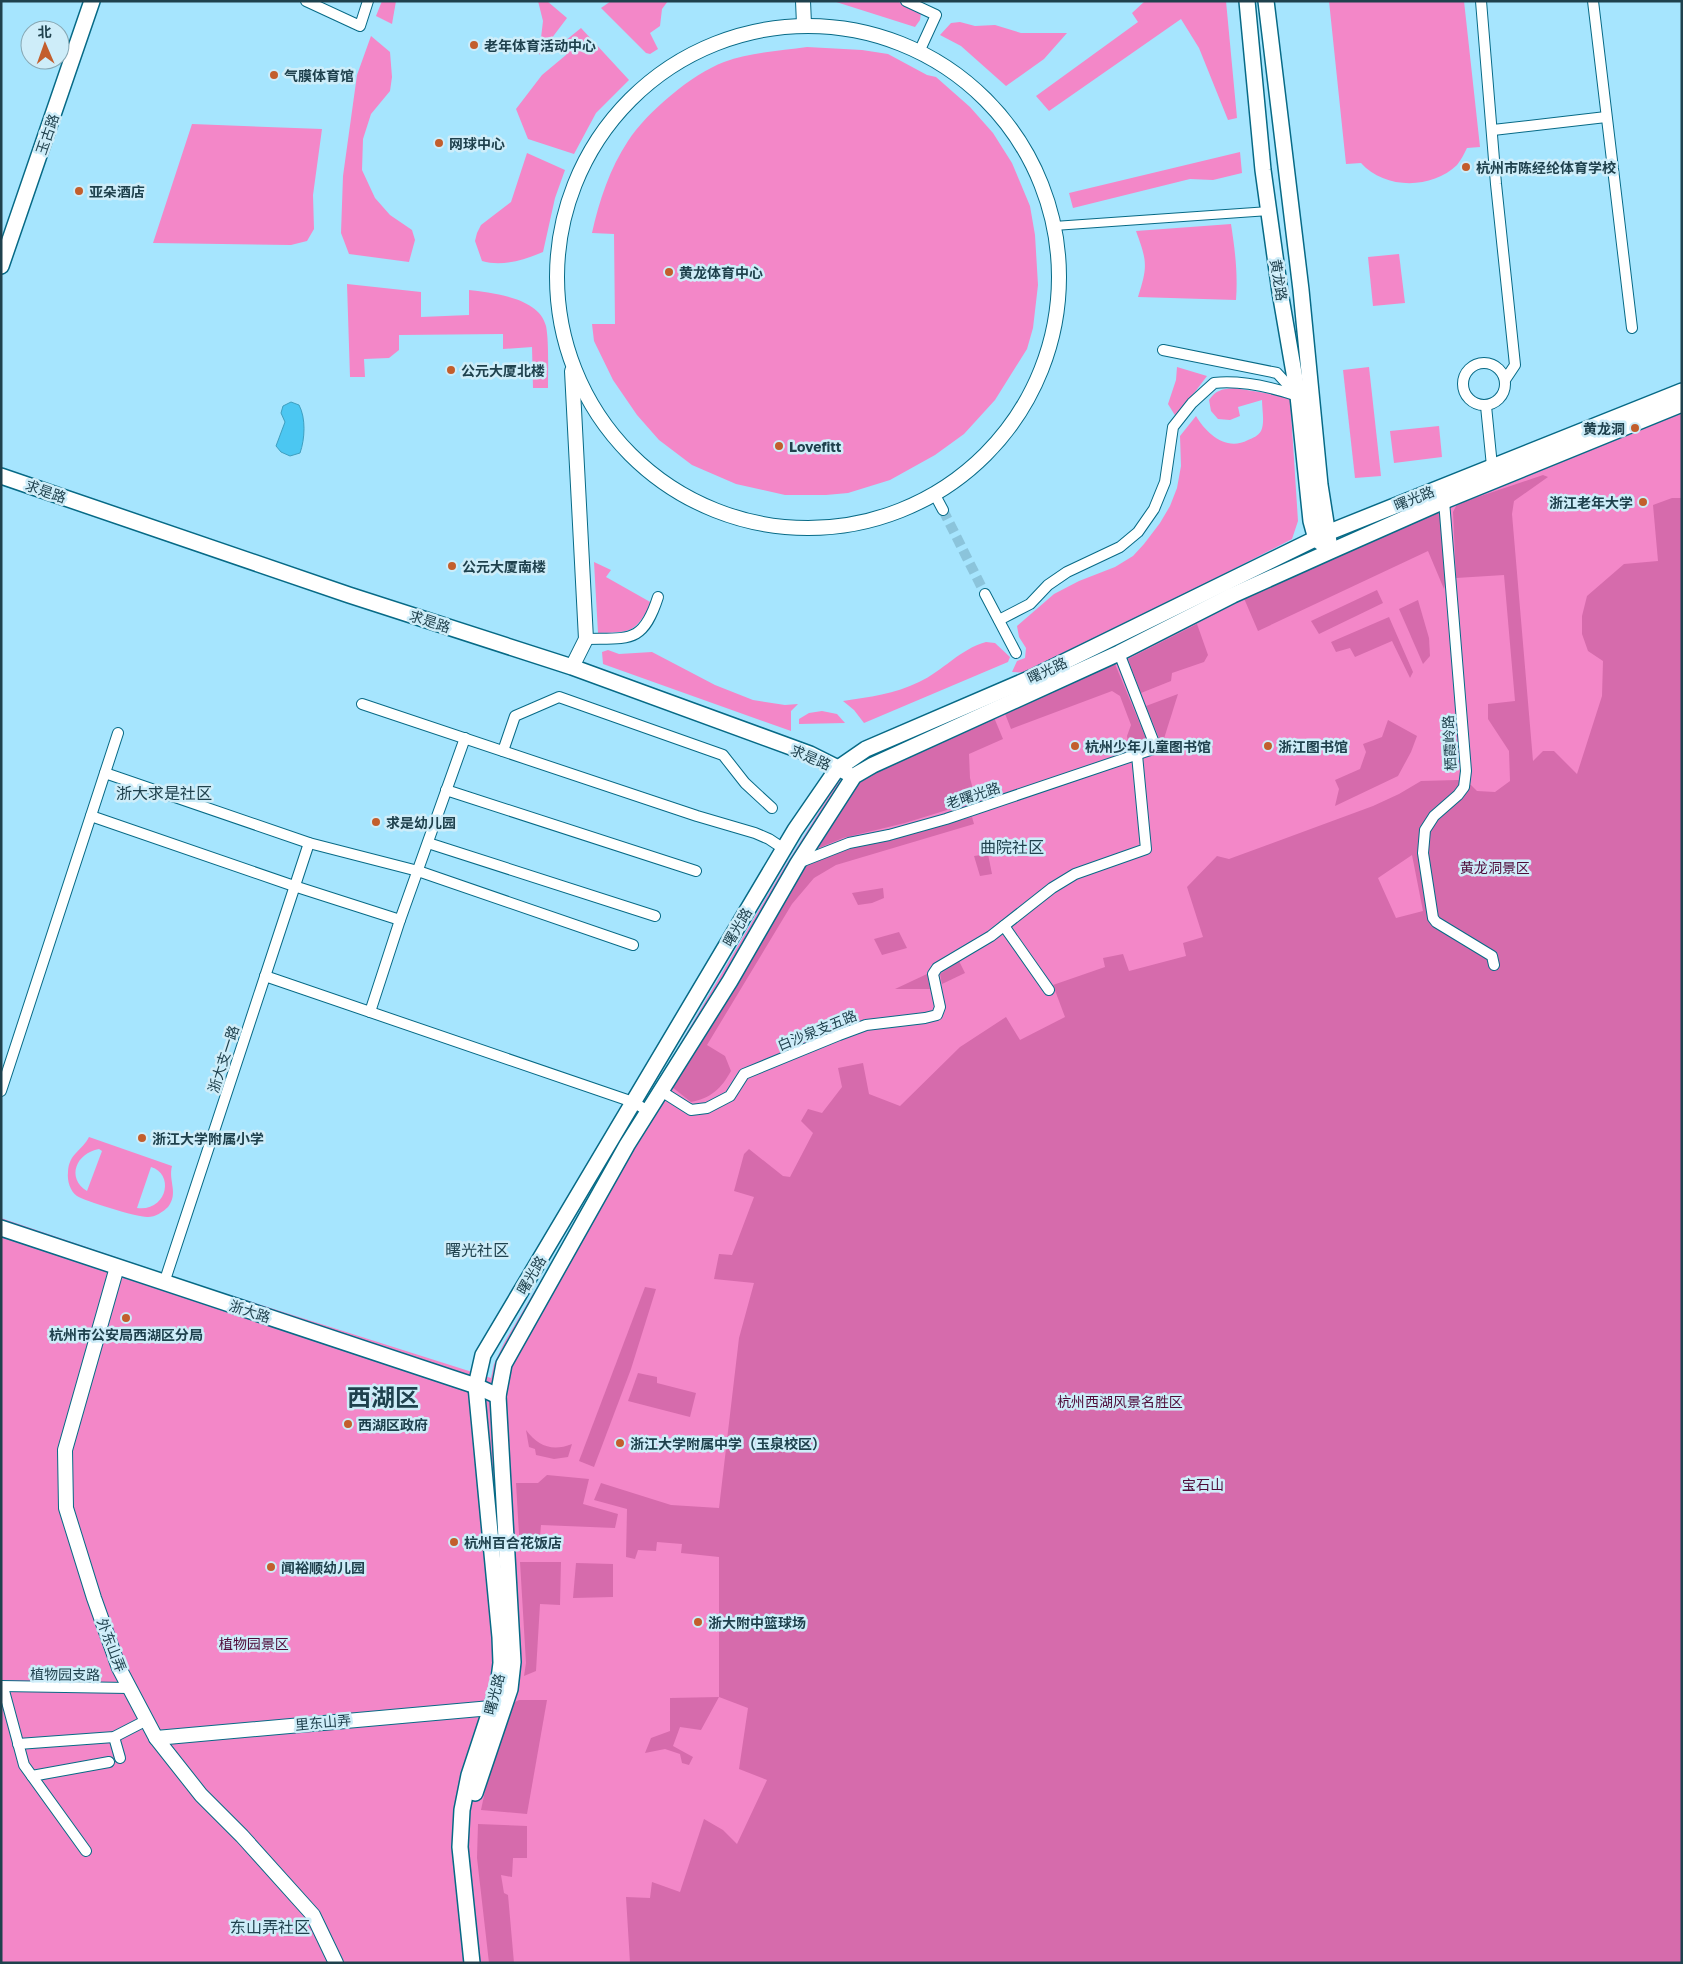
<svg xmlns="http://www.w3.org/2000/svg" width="1683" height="1964" font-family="'Golos Text','Noto Sans SC',sans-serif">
<rect width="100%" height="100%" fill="#a6e5fe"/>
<g fill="#f387c8" fill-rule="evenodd">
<path d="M 382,1 L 396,1 L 392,24 L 376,16 Z"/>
<path d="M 538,1 L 547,1 L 567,18 L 539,55 L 543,21 Z"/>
<path d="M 611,1 L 668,1 L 662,9 L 660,26 L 650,33 L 658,49 L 650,54 L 646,53 L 601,8 Z"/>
<path d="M 833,1 L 897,1 L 921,13 L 920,20 L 915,27 Z"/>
<path d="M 1145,1 L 1226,1 L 1237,118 L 1228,120 L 1199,48 L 1181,19 L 1049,111 L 1036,96 L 1138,22 L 1132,13 Z"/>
<path d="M 1329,1 L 1464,1 L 1480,147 L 1467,148 C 1464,154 1461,160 1457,165 C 1431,190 1384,189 1361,163 L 1346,164 Z"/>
<path d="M 960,22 L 975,26 L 995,25 L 1021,33 L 1067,33 L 1044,59 L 1006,86 L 961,46 L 940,35 L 951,23 Z"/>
<path d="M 581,28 L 629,80 L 596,113 L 574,154 L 528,139 L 516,109 L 542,75 L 566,55 L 565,41 Z"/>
<path d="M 371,36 L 390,52 L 392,77 L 390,91 L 371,114 L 363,139 L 362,170 L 375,198 L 390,215 L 412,230 L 415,240 L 409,262 L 349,254 L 341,233 L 343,176 L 357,75 Z"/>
<path d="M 807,47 L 862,50 L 888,54 L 927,75 L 936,77 L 970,107 L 993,133 L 1012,163 L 1030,206 L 1035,235 L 1038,285 L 1033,328 L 1027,349 L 995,400 L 964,434 L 935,455 L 890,480 L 848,493 L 826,495 L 785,495 L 736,484 L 692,465 L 659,440 L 637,415 L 613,380 L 594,341 L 592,324 L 615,324 L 614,234 L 592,233 C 599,201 610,168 628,141 C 647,112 692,74 724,62 C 750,52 780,51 807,47 Z"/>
<path d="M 192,124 L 322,129 L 313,195 L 314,229 L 307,241 L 291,245 L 153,243 Z"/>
<path d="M 1240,152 L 1242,173 L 1213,180 L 1190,179 L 1073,208 L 1069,193 Z"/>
<path d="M 527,153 L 565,170 L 555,198 L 543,252 C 524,260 502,267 482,261 L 475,241 L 477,233 L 481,225 L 511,202 Z"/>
<path d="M 1231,224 C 1235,250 1238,274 1236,300 L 1138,297 C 1148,266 1147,261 1136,231 Z"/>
<path d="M 1399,254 L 1405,303 L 1373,306 L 1368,257 Z"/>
<path d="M 347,284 L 421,292 L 421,317 L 469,315 L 469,290 C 492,293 539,297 546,326 C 549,341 548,371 548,388 L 533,388 L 532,347 L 503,349 L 503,334 L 399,335 L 399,350 L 389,358 L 364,359 L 365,377 L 350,377 Z"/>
<path d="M 1177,367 L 1207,376 L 1176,417 L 1168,404 L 1176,380 Z"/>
<path d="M 1369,367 L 1381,476 L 1355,478 L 1343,370 Z"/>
<path d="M 1234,388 L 1290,397 L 1298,521 L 1292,539 L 1033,673 L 1012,672 L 1017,661 L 1025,658 L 1026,648 L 1019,637 L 1017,626 L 1054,594 L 1079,581 L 1115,567 L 1133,556 L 1144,544 L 1160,523 L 1170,506 L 1177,488 L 1181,466 L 1180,436 L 1196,416 C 1206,433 1226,452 1248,440 C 1253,438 1258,436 1261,431 C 1265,423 1262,409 1262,400 L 1238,407 L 1240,416 L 1230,420 L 1218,419 L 1211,411 L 1209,400 C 1216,390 1222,389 1234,388 Z"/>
<path d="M 1682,400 L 1682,1963 L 1,1963 L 1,1218 L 195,1284 L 491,1378 L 494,1364 L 504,1343 L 782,871 L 836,785 L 854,766 L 866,758 L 1048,678 L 1191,608 Z"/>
<path d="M 1439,426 L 1442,457 L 1394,463 L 1390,431 Z"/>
<path d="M 594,562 L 611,570 L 606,577 L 652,603 C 634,633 633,632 598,633 Z"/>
<path d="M 986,642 L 995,643 L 1010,657 L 1008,662 L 864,723 L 854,710 L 843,701 C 869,697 895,694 919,682 C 943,671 960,649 986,642 Z"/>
<path d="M 608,650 L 619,654 L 652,652 L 715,685 L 753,700 L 785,705 L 798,704 L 791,711 L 791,731 L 603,664 L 602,652 Z"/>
<path d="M 822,711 L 837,714 L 845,723 L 799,724 L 799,719 L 809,713 Z"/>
<path d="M 89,1137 L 172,1166 C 168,1181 179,1193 168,1207 C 163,1212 155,1217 148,1217 C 140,1218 84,1201 77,1196 C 70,1191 67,1181 68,1172 C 69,1153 82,1151 89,1137 ZM 99,1149 L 102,1151 L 87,1191 C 66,1178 76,1153 99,1149 ZM 151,1167 C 175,1174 167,1212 137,1208 Z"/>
</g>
<g fill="#d66bac" fill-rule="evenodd">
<path d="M 1543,475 L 1548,477 L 1514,501 L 1512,514 L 1533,761 L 1543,751 L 1554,751 L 1577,774 L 1602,696 L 1603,661 L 1588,651 L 1582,634 L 1582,616 L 1587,596 L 1624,564 L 1658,561 L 1653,505 L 1672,498 L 1682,498 L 1682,1963 L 630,1963 L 626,1897 L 650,1898 L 652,1882 L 680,1892 L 704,1819 L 723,1830 L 737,1844 L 767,1780 L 739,1769 L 748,1708 L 719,1697 L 701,1730 L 680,1727 L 673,1746 L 693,1757 L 689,1765 L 682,1763 L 680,1754 L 665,1749 L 645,1753 L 651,1738 L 670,1731 L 670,1698 L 719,1697 L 719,1557 L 681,1553 L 682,1544 L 657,1542 L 656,1551 L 638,1550 L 635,1559 L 626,1557 L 627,1509 L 594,1500 L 601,1483 L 671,1505 L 719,1508 L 739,1338 L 754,1283 L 714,1279 L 719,1254 L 732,1255 L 754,1197 L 734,1191 L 744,1154 L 749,1149 L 783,1176 L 790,1177 L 813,1133 L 801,1121 L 808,1109 L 822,1113 L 842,1087 L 838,1068 L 863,1063 L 869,1094 L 900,1106 L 960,1047 L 1006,1017 L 1020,1040 L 1065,1017 L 1053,985 L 1105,967 L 1103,958 L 1123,954 L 1129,971 L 1186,956 L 1183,943 L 1203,937 L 1187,887 L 1217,856 L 1229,859 L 1373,806 L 1399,794 L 1421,781 L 1458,780 L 1471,785 L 1477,791 L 1495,792 L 1510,781 L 1509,751 L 1488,719 L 1488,704 L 1515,701 L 1504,575 L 1456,578 L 1453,512 L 1457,504 ZM 1412,855 L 1423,911 L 1396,918 L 1378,878 Z"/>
<path d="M 1441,511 L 1446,578 L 1444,589 L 1428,551 L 1258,631 L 1243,596 L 1343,551 Z"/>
<path d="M 1377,590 L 1383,603 L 1319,634 L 1311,621 Z"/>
<path d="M 1418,600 L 1429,638 L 1430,656 L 1423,664 L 1399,609 Z"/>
<path d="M 1389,617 L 1413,672 L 1410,678 L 1392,641 L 1355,657 L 1350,648 L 1336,652 L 1331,642 Z"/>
<path d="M 1197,624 L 1208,655 L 1204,662 L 1172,673 L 1171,681 L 1141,693 L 1128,659 Z"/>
<path d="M 1115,664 L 1147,741 L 1128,744 L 1127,736 L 1131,725 L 1120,696 L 1112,691 L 1011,729 L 1004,711 Z"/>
<path d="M 1178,694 L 1162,745 L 1146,706 Z"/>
<path d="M 993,715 L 1003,739 L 969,754 L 970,778 L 976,801 L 905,823 L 843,838 L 814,850 L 859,781 L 880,768 Z"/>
<path d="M 1388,720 L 1417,736 L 1411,752 L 1398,776 L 1335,806 L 1339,789 L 1335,780 L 1360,769 L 1366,752 L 1363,744 L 1382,737 Z"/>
<path d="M 972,817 L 974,824 L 836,865 L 814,878 L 792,904 L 707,1045 L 725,1056 L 731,1071 C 721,1089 711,1098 691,1102 L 672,1087 L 802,867 L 849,849 Z"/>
<path d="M 988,854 L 992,874 L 980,876 L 974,856 Z"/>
<path d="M 883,888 L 884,898 L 872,903 L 858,905 L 852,893 Z"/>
<path d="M 899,932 L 907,948 L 882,955 L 874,939 Z"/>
<path d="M 959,961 L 965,973 L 942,984 L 940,974 Z"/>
<path d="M 927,974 L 930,989 L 895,989 Z"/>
<path d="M 645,1287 L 656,1289 L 631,1369 L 594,1467 L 579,1461 Z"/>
<path d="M 638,1373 L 657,1377 L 657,1383 L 696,1393 L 690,1417 L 628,1401 Z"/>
<path d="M 526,1430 C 538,1446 552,1452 572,1444 L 568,1457 L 554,1459 L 536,1455 L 535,1449 L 529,1447 Z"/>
<path d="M 547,1475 L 589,1479 L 583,1504 L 618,1514 L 615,1528 L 541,1525 L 539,1549 L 520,1551 L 516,1483 L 538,1483 Z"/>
<path d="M 520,1562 L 561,1562 L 560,1605 L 540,1604 L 536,1671 L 524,1676 L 526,1663 Z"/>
<path d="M 576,1563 L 613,1564 L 613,1597 L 573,1598 Z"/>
<path d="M 519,1700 L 547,1700 L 527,1814 L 481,1810 L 488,1777 L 513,1703 Z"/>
<path d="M 478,1824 L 527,1826 L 527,1858 L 513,1858 L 512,1877 L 501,1875 L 504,1893 L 508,1895 L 514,1963 L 489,1963 L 477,1858 Z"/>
</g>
<path fill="#4bc7f2" stroke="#3e9fc0" d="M 291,402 L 299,405 C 306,418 305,439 300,453 L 290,456 L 281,452 L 276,446 L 285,422 L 281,413 L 283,406 Z"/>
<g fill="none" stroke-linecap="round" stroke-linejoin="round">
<path stroke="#8bc4db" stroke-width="10" stroke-dasharray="10 5" stroke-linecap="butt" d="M 943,510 L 985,594"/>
<defs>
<path id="pedestrian" d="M 1054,226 L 1269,211"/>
<g id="minor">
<path d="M 306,1 L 360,26 L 368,1"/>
<path d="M 906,1 L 936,15 L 919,52"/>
<path d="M 1481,1 L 1496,184 L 1515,365 L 1505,380"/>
<path d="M 1593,1 L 1632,328"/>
<path d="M 1493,130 L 1606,117"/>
<path d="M 1163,350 L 1277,373 L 1298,396"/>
<circle cx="1484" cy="384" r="21"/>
<path d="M 1486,406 L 1492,466"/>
<path d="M 935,495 L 943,510"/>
<path d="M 1444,501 L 1466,771 L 1464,787 L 1458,795 L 1434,816 L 1425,830 L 1423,853 L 1433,918 L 1436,922 L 1492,956 L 1494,965"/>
<path d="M 985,594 L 1016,653"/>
<path d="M 999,620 L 1030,604 L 1048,585 L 1067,572 L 1120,547 L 1138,532 L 1154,509 L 1165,482 L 1173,427 L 1192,403 L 1214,383 C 1242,380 1271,387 1298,396"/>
<path d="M 586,639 C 629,638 643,644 658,597"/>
<path d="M 362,704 L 697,816 L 755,833 L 769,839 L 784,849"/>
<path d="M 503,751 L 515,716 L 559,697 L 723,755 L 745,783 L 772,808"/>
<path d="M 105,773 L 309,843 L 418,871 L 633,945"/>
<path d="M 446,790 L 696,871"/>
<path d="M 91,816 L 294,886 L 400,920"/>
<path d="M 428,843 L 655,916"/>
<path d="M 798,863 L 849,843 L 889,835 L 946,819 L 1156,748 L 1119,653"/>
<path d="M 1004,926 L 1049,990"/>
<path d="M 265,976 L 633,1102 L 648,1111"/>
<path d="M 370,1012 L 400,920 L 465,738"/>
<path d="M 1,1091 L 118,733"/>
<path d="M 661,1091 L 691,1110 L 707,1108 L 730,1096 L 744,1074 L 839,1035 L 866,1025 L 925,1018 L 937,1015 L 940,1007 L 933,974 L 937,968 L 991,936 L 1052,888 L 1075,874 L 1146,849 L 1137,755"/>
<path d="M 164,1283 L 309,843"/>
<path d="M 1,1686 L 129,1688"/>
<path d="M 3,1687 L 24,1765 L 86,1851"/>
<path d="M 114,1737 L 120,1758"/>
<path d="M 18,1744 L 114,1737 L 147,1720"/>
<path d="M 32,1776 L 109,1762"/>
</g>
<g id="tertiary">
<path d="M 803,1 L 804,24"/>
<circle cx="808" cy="277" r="251"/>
<path d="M 572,371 L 586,639 L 572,667"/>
<path d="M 117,1267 L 65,1450 L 66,1508 L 94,1598 L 119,1668 L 156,1738 L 201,1795 L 242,1836 L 313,1915 L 336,1963"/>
<path d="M 156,1738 L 491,1708"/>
</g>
<g id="secondary">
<path d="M 1247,1 L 1263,170 L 1280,292 L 1298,396 L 1311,521 L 1316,539 L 1324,545"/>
<path d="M 1266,1 L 1301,290 L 1320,485 L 1329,542"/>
<path d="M 1,266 L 92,1"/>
<path d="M 1,476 L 349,595 L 572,667 L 810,754 L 846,772"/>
<path d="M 1,1228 L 476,1386 L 498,1396"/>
<path d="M 475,1793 L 510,1689 L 513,1662 L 498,1396 L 504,1364 L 627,1145 L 730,981 L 798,863 L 854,776 L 873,765 L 1119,653 L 1233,595 L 1331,551 L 1444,501 L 1682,404"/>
<path d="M 472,1963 L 460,1847 L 462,1810 L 469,1775 L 498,1687 L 501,1663 L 500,1637 L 476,1386 L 483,1355 L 795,830 L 837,769 L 866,749 L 1031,678 L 1327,533 L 1682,391"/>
</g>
</defs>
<use href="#pedestrian" stroke="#076a86" stroke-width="10"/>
<use href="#minor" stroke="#076a86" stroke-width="12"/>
<use href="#tertiary" stroke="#076a86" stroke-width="16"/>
<use href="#secondary" stroke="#076a86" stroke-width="18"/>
<use href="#pedestrian" stroke="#fff" stroke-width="8"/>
<use href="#minor" stroke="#fff" stroke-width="10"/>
<use href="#tertiary" stroke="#fff" stroke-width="14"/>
<use href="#secondary" stroke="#fff" stroke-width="15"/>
</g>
<g fill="#c35e2c" stroke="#ceedf9" stroke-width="2">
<circle cx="474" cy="45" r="5"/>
<circle cx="274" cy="75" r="5"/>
<circle cx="439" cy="143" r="5"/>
<circle cx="1466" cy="167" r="5"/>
<circle cx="79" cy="191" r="5"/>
<circle cx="669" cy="272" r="5"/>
<circle cx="451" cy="370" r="5"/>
<circle cx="1635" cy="428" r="5"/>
<circle cx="779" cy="446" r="5"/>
<circle cx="1643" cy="502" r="5"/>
<circle cx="452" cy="566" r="5"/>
<circle cx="1075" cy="746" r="5"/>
<circle cx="1268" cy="746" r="5"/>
<circle cx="376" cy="822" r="5"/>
<circle cx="142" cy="1138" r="5"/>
<circle cx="126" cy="1318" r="5"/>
<circle cx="348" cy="1424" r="5"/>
<circle cx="620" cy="1443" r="5"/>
<circle cx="454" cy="1542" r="5"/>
<circle cx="271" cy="1567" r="5"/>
<circle cx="698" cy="1622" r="5"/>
</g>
<g text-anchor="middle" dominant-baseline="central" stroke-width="5" stroke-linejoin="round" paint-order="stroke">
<g font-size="14" font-weight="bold" fill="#1f414d" stroke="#ceedf9" text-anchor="start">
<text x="484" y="45">老年体育活动中心</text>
<text x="284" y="75">气膜体育馆</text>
<text x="449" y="143">网球中心</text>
<text x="1476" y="167">杭州市陈经纶体育学校</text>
<text x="89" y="191">亚朵酒店</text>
<text x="679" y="272">黄龙体育中心</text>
<text x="461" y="370">公元大厦北楼</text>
<text x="1625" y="428" text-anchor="end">黄龙洞</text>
<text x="789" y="446">Lovefitt</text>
<text x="1633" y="502" text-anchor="end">浙江老年大学</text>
<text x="462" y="566">公元大厦南楼</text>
<text x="1085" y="746">杭州少年儿童图书馆</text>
<text x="1278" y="746">浙江图书馆</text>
<text x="386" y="822">求是幼儿园</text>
<text x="152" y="1138">浙江大学附属小学</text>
<text x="126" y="1334" text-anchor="middle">杭州市公安局西湖区分局</text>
<text x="358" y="1424">西湖区政府</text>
<text x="630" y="1443">浙江大学附属中学（玉泉校区）</text>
<text x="464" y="1542">杭州百合花饭店</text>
<text x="281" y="1567">闻裕顺幼儿园</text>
<text x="708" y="1622">浙大附中篮球场</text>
</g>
<g font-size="14" fill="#1f414d" stroke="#ceedf9">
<text transform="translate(47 134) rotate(-71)">玉古路</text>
<text transform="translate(1279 280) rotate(81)">黄龙路</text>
<text transform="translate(46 491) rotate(19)">求是路</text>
<text transform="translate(1414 498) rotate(-22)">曙光路</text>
<text transform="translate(430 621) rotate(18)">求是路</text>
<text transform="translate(1047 670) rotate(-25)">曙光路</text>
<text transform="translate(1449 743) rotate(-93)">栖霞岭路</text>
<text transform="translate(811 757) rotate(24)">求是路</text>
<text transform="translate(973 795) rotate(-18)">老曙光路</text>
<text transform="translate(737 927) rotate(-59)">曙光路</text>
<text transform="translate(817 1030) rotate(-22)">白沙泉支五路</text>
<text transform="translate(223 1059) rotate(-72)">浙大支一路</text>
<text transform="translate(531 1275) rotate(-59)">曙光路</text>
<text transform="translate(250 1311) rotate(18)">浙大路</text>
<text transform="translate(112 1645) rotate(69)">外东山弄</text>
<text transform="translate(65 1674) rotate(1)">植物园支路</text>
<text transform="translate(494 1694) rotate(-75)">曙光路</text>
<text transform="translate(323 1722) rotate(-5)">里东山弄</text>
</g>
<g font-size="14" fill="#4e0a38" stroke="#ceedf9">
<text x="1495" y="867">黄龙洞景区</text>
<text x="1120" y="1401">杭州西湖风景名胜区</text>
<text x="1203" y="1484">宝石山</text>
<text x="254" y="1643">植物园景区</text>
</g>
<g font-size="16" fill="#1f414d" stroke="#ceedf9">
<text x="164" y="793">浙大求是社区</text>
<text x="1012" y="847">曲院社区</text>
<text x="477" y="1250">曙光社区</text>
<text x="270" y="1927">东山弄社区</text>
</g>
<g font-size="24" font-weight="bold" fill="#1f414d" stroke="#ceedf9">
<text x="383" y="1396">西湖区</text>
</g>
</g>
<rect width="1683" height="1964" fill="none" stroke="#1f414d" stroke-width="5"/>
<g transform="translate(45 45) rotate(358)"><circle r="24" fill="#ceedf9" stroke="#88a8b4"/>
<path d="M0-4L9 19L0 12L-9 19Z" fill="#c35e2c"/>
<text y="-8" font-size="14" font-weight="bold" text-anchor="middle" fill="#1f414d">北</text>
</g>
</svg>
